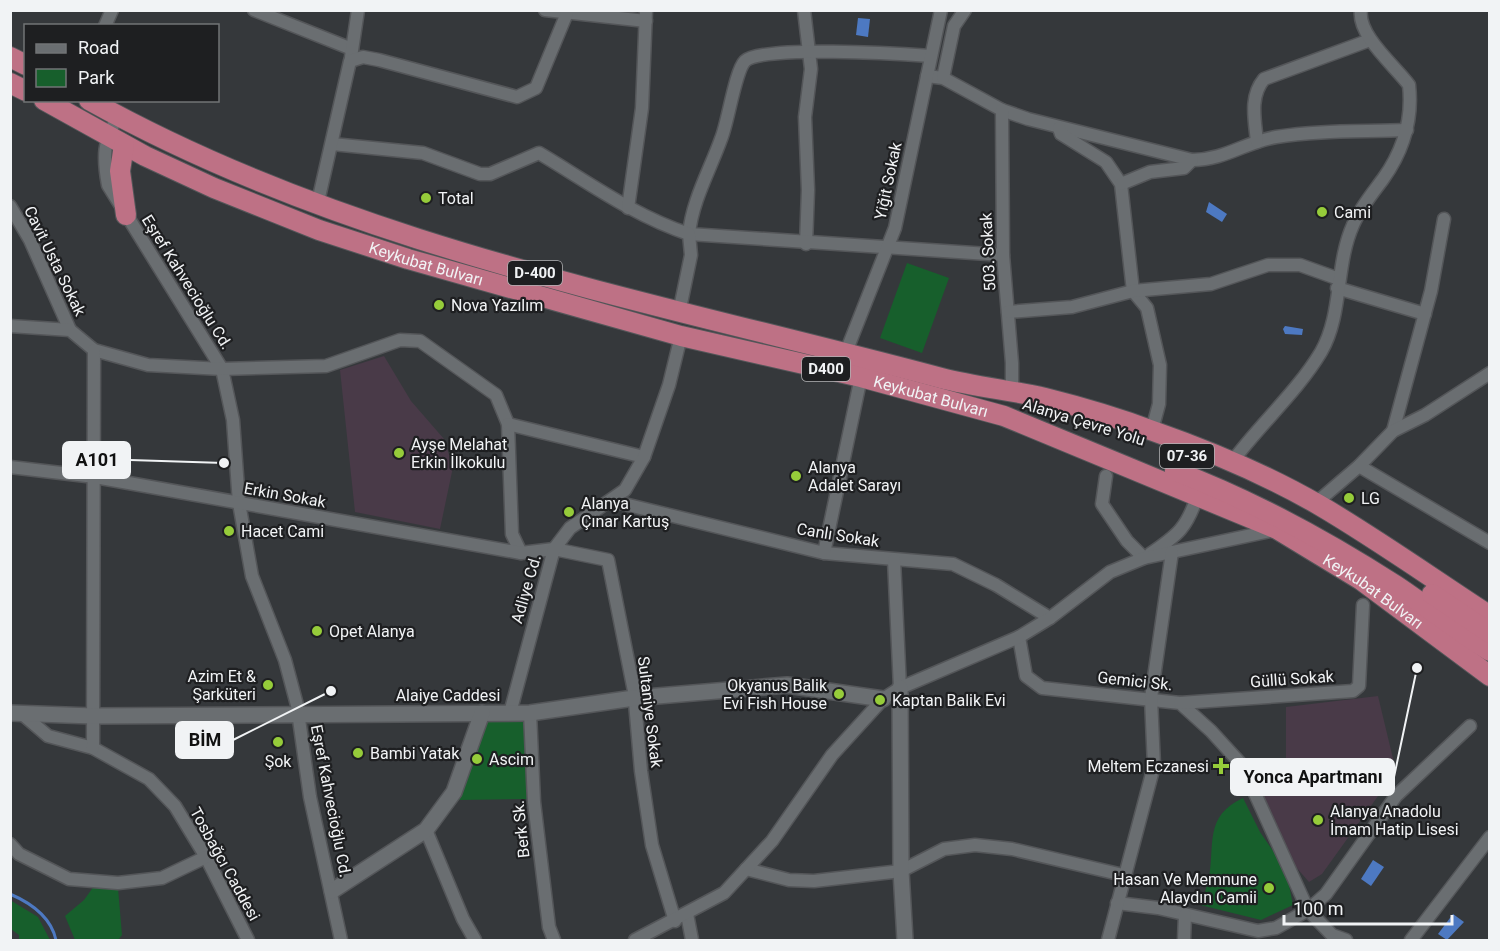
<svg xmlns="http://www.w3.org/2000/svg" width="1500" height="951" font-family="Roboto,sans-serif">
<rect width="100%" height="100%" fill="#35383b"/>
<g fill="#493a48">
<path d="M 384,356 L 411,401 L 444,439 L 453,467 L 440,529 L 355,512 L 340,370 Z"/>
<path d="M 1378,696 L 1396,771 L 1322,874 L 1309,882 L 1295,866 L 1253,773 L 1286,761 L 1286,707 Z"/>
</g>
<g fill="#175f2c">
<path d="M 907,263 L 949,278 L 922,353 L 880,338 Z"/>
<path d="M 485,717 L 527,718 L 530,799 L 459,800 Z"/>
<path d="M 1243,798 L 1260,832 L 1286,870 L 1293,905 L 1261,920 L 1200,905 C 1203,897 1207,887 1209,878 C 1215,844 1204,816 1243,798 Z"/>
<path d="M 94,886 L 118,888 L 122,935 L 118,940 L 75,940 L 65,916 L 84,900 Z"/>
<path d="M 10,900 L 38,917 L 50,940 L 19,940 L 19,935 L 11,929 Z"/>
</g>
<g fill="#4d79c2">
<path d="M 858,18 L 870,19 L 868,37 L 856,35 Z"/>
<path d="M 1209,202 L 1227,214 L 1222,222 L 1206,212 Z"/>
<path d="M 1285,326 L 1303,329 L 1302,335 L 1285,334 L 1283,329 Z"/>
<path d="M 1373,860 L 1384,867 L 1371,886 L 1361,879 Z"/>
<path d="M 1453,914 L 1464,922 L 1447,940 L 1438,934 Z"/>
</g>
<g fill="none" stroke-linecap="round" stroke-linejoin="round">
<path stroke="#4d79c2" stroke-width="3" d="M 10,894 C 31,903 51,917 56,940"/>
<defs>
<g id="minor">
<path d="M 254,10 L 352,49"/>
<path d="M 545,10 L 646,21"/>
<path d="M 804,10 L 811,69 L 805,117 L 808,190 L 806,244"/>
<path d="M 105,26 L 112,10"/>
<path d="M 931,56 C 902,54 761,45 745,61 C 735,71 728,123 721,139 C 710,170 692,201 689,234 L 1003,255"/>
<path d="M 351,57 L 358,10"/>
<path d="M 927,76 L 943,78 L 1002,110 L 1028,119 L 1192,160 C 1225,160 1245,142 1276,137 C 1319,130 1364,132 1407,130"/>
<path d="M 943,78 L 954,26 L 965,10"/>
<path d="M 1002,110 L 1003,255 L 1012,363 L 1012,392"/>
<path d="M 118,117 C 103,140 103,158 108,185 L 222,369 L 233,420 L 239,503 L 252,576 L 285,660 L 297,705 L 310,797 L 341,940"/>
<path d="M 1059,128 L 1061,134 L 1106,162 L 1121,184 L 1133,291 L 1147,308 L 1160,365 L 1159,404 L 1152,430"/>
<path d="M 1257,142 C 1255,120 1249,97 1264,79 L 1370,40"/>
<path d="M 332,144 L 423,153 L 480,174 L 490,174 L 539,153 C 588,182 634,216 689,234 L 691,255 L 679,313"/>
<path d="M 1121,184 L 1150,172 L 1184,168 L 1192,160"/>
<path d="M 10,206 L 30,240 L 70,330"/>
<path d="M 317,206 L 350,61 L 363,57 L 379,60 L 517,97 L 536,88 L 567,13"/>
<path d="M 628,208 L 642,108 L 646,10"/>
<path d="M 1337,288 L 1425,314"/>
<path d="M 1008,312 L 1072,307 L 1133,291 L 1211,284 L 1268,265 L 1300,265 L 1339,279"/>
<path d="M 10,326 L 70,330 L 94,350 L 148,365 L 222,369 L 326,366 L 400,340 L 420,341 L 496,395 L 508,424 L 512,534 L 521,553"/>
<path d="M 846,352 L 895,228 L 941,10"/>
<path d="M 508,424 L 644,457"/>
<path d="M 1393,431 L 1431,291 L 1444,219"/>
<path d="M 1232,462 C 1260,424 1297,392 1321,352 C 1343,314 1335,265 1353,225 C 1360,208 1372,194 1383,179 C 1403,151 1413,120 1409,85 C 1395,66 1357,35 1361,10"/>
<path d="M 1359,466 L 1490,543"/>
<path d="M 10,467 L 95,477 L 521,553 L 554,549 L 608,560 L 634,691 L 641,771 L 652,845 L 675,921"/>
<path d="M 1106,476 L 1102,504 L 1127,541 L 1144,558"/>
<path d="M 612,501 L 824,553 L 953,564 L 996,585 L 1050,618"/>
<path d="M 1316,503 L 1359,466 L 1393,431 L 1425,415 L 1490,373"/>
<path d="M 824,553 L 861,377"/>
<path d="M 1150,554 C 1178,535 1187,528 1198,494"/>
<path d="M 894,560 L 900,688"/>
<path d="M 1019,637 L 1026,676 L 1042,688 L 1180,703 L 1211,731 L 1242,765 L 1308,910 L 1332,935 L 1346,940"/>
<path d="M 1180,703 L 1353,691 L 1359,686 L 1363,605"/>
<path d="M 21,713 L 48,736 L 93,748 L 149,779 L 175,806 L 206,857 L 248,940"/>
<path d="M 510,713 L 554,549 L 570,528 L 625,490 L 644,457 L 669,385 L 681,336"/>
<path d="M 530,713 L 534,802 L 549,927 L 554,940"/>
<path d="M 93,748 L 94,350"/>
<path d="M 426,830 L 463,919 L 475,940"/>
<path d="M 10,844 L 19,854 L 69,879 L 118,883 L 162,878 L 206,857"/>
<path d="M 746,869 L 789,880 L 814,881 L 901,871 L 944,849 L 975,845 L 1012,849 L 1123,875"/>
<path d="M 1117,903 L 1158,908 L 1258,931 L 1276,928 L 1308,910 L 1326,894 L 1396,796 L 1470,726"/>
<path d="M 687,914 L 692,940"/>
<path d="M 635,940 L 724,893 L 772,841 L 832,755 L 883,699 L 900,688 L 1019,637 L 1050,618 L 1110,572 L 1144,558 L 1275,530"/>
<path d="M 1108,940 L 1154,766 L 1151,698 L 1172,552"/>
<path d="M 1184,940 L 1185,915"/>
<path d="M 1411,940 L 1490,837"/>
</g>
<g id="tertiary">
<path d="M 900,688 L 901,871 L 905,940"/>
<path d="M 10,713 L 93,716 L 530,713 L 634,698 L 787,685 L 883,699"/>
<path d="M 332,891 L 426,830 L 454,792 L 482,713"/>
</g>
<g id="trunk">
<path d="M 10,57 L 26,65"/>
<path d="M 10,83 L 26,91"/>
<path id="s1" d="M 44,100 L 145,156 L 214,188 L 319,230 L 408,259 L 681,336 L 861,377 L 1004,416 L 1277,529 L 1361,580 L 1490,676"/>
<path d="M 89,100 C 352,247 653,301 941,378 C 975,387 1011,390 1045,398 C 1081,407 1118,418 1153,431 C 1210,451 1267,475 1319,505 C 1377,539 1433,579 1490,616"/>
<path d="M 124,145 L 120,171 L 126,215"/>
<path d="M 1175,471 C 1254,501 1325,540 1395,585 C 1427,606 1457,631 1490,651"/>
<path d="M 1432,594 L 1490,633"/>
</g>
</defs>
<use href="#minor" stroke="#545659" stroke-width="15"/>
<use href="#tertiary" stroke="#545659" stroke-width="18"/>
<use href="#trunk" stroke="#545659" stroke-width="22"/>
<use href="#minor" stroke="#6a6e71" stroke-width="12"/>
<use href="#tertiary" stroke="#6a6e71" stroke-width="15"/>
<use href="#trunk" stroke="#be7185" stroke-width="20"/>
</g>
<g fill="#96cc3a" stroke="#1e1f21" stroke-width="2">
<circle cx="426" cy="198" r="6"/>
<circle cx="1322" cy="212" r="6"/>
<circle cx="439" cy="305" r="6"/>
<circle cx="399" cy="453" r="6"/>
<circle cx="796" cy="476" r="6"/>
<circle cx="1349" cy="498" r="6"/>
<circle cx="569" cy="512" r="6"/>
<circle cx="229" cy="531" r="6"/>
<circle cx="317" cy="631" r="6"/>
<circle cx="268" cy="685" r="6"/>
<circle cx="839" cy="694" r="6"/>
<circle cx="880" cy="700" r="6"/>
<circle cx="278" cy="742" r="6"/>
<circle cx="358" cy="753" r="6"/>
<circle cx="477" cy="759" r="6"/>
<path d="M1218 757h6v6h6v6h-6v6h-6v-6h-6v-6h6z"/>
<circle cx="1318" cy="820" r="6"/>
<circle cx="1269" cy="888" r="6"/>
</g>
<g text-anchor="middle" dominant-baseline="central" stroke-width="4.5" stroke-linejoin="round" paint-order="stroke">
<g fill="#1e1f21" stroke="#b2b3b5" stroke-width="1.5">
<rect x="508" y="261" width="54" height="24" rx="4.5"/>
<rect x="802" y="357" width="48" height="24" rx="4.5"/>
<rect x="1160" y="444" width="54" height="24" rx="4.5"/>
</g>
<g font-size="15" font-weight="bold" fill="#f1f3f5">
<text x="535" y="273">D-400</text>
<text x="826" y="369">D400</text>
<text x="1187" y="456">07-36</text>
</g>
<g font-size="16" fill="#f1f3f5" stroke="#1e1f21">
<text transform="translate(888 181) rotate(-78)">Yiğit Sokak</text>
<text transform="translate(988 252) rotate(-93)">503. Sokak</text>
<text transform="translate(55 261) rotate(64)">Cavit Usta Sokak</text>
<text stroke="none"><textPath href="#s1" startOffset="417">Keykubat Bulvarı</textPath></text>
<text transform="translate(187 282) rotate(58)">Eşref Kahvecioğlu Cd.</text>
<text stroke="none"><textPath href="#s1" startOffset="939">Keykubat Bulvarı</textPath></text>
<text transform="translate(1084 422) rotate(17)">Alanya Çevre Yolu</text>
<text transform="translate(285 495) rotate(10)">Erkin Sokak</text>
<text transform="translate(838 535) rotate(9)">Canlı Sokak</text>
<text transform="translate(526 589) rotate(-74)">Adliye Cd.</text>
<text stroke="none"><textPath href="#s1" startOffset="1425">Keykubat Bulvarı</textPath></text>
<text transform="translate(1292 679) rotate(-4)">Güllü Sokak</text>
<text transform="translate(1135 681) rotate(6)">Gemici Sk.</text>
<text x="448" y="695">Alaiye Caddesi</text>
<text transform="translate(650 712) rotate(83)">Sultaniye Sokak</text>
<text transform="translate(331 801) rotate(79)">Eşref Kahvecioğlu Cd.</text>
<text transform="translate(521 829) rotate(-96)">Berk Sk.</text>
<text transform="translate(225 864) rotate(61)">Tosbağcı Caddesi</text>
</g>
<g font-size="16" fill="#f1f3f5" stroke="#1e1f21" text-anchor="start">
<text x="438" y="198">Total</text>
<text x="1334" y="212">Cami</text>
<text x="451" y="305">Nova Yazılım</text>
<text x="411" y="444">Ayşe Melahat<tspan x="411" dy="18">Erkin İlkokulu</tspan></text>
<text x="808" y="467">Alanya<tspan x="808" dy="18">Adalet Sarayı</tspan></text>
<text x="1361" y="498">LG</text>
<text x="581" y="503">Alanya<tspan x="581" dy="18">Çınar Kartuş</tspan></text>
<text x="241" y="531">Hacet Cami</text>
<text x="329" y="631">Opet Alanya</text>
<text x="256" y="676" text-anchor="end">Azim Et &amp;<tspan x="256" dy="18">Şarküteri</tspan></text>
<text x="827" y="685" text-anchor="end">Okyanus Balik<tspan x="827" dy="18">Evi Fish House</tspan></text>
<text x="892" y="700">Kaptan Balik Evi</text>
<text x="370" y="753">Bambi Yatak</text>
<text x="489" y="759">Ascim</text>
<text x="278" y="761" text-anchor="middle">Şok</text>
<text x="1209" y="766" text-anchor="end">Meltem Eczanesi</text>
<text x="1330" y="811">Alanya Anadolu<tspan x="1330" dy="18">İmam Hatip Lisesi</tspan></text>
<text x="1257" y="879" text-anchor="end">Hasan Ve Memnune<tspan x="1257" dy="18">Alaydın Camii</tspan></text>
</g>
</g>
<path fill="none" stroke="#f1f3f5" stroke-width="2" d="M224 463L130 460M331 691L233 740M1417 668L1394 777"/>
<g fill="#f1f3f5" stroke="#1e1f21" stroke-width="2">
<circle cx="224" cy="463" r="6"/>
<circle cx="331" cy="691" r="6"/>
<circle cx="1417" cy="668" r="6"/>
</g>
<g fill="#f1f3f5" stroke="#f1f3f5" stroke-width="2">
<rect x="63" y="442" width="67" height="36" rx="6"/>
<rect x="176" y="722" width="57" height="36" rx="6"/>
<rect x="1231" y="759" width="163" height="36" rx="6"/>
</g>
<g font-size="18" text-anchor="middle" font-weight="bold" fill="#111">
<text x="97" y="466">A101</text>
<text x="205" y="746">BİM</text>
<text x="1313" y="783">Yonca Apartmanı</text>
</g>
<rect width="1500" height="951" fill="none" stroke="#f1f3f5" stroke-width="24"/>
<rect x="24" y="24" width="195" height="78" fill="#1e1f21" stroke="#727476" stroke-width="1.5"/>
<rect x="36" y="44" width="30" height="9" fill="#6a6e71" stroke="#727476" stroke-width="1.5"/>
<text x="78" y="54" font-size="18" fill="#f1f3f5">Road</text>
<rect x="36" y="69" width="30" height="18" fill="#175f2c" stroke="#727476" stroke-width="1.5"/>
<text x="78" y="84" font-size="18" fill="#f1f3f5">Park</text>
<path d="M1284 915v9h168v-9" fill="none" stroke="#f1f3f5" stroke-width="3"/>
<text x="1293" y="915" font-size="18" fill="#f1f3f5" stroke="#1e1f21" stroke-width="4.5" paint-order="stroke">100 m</text>
</svg>
